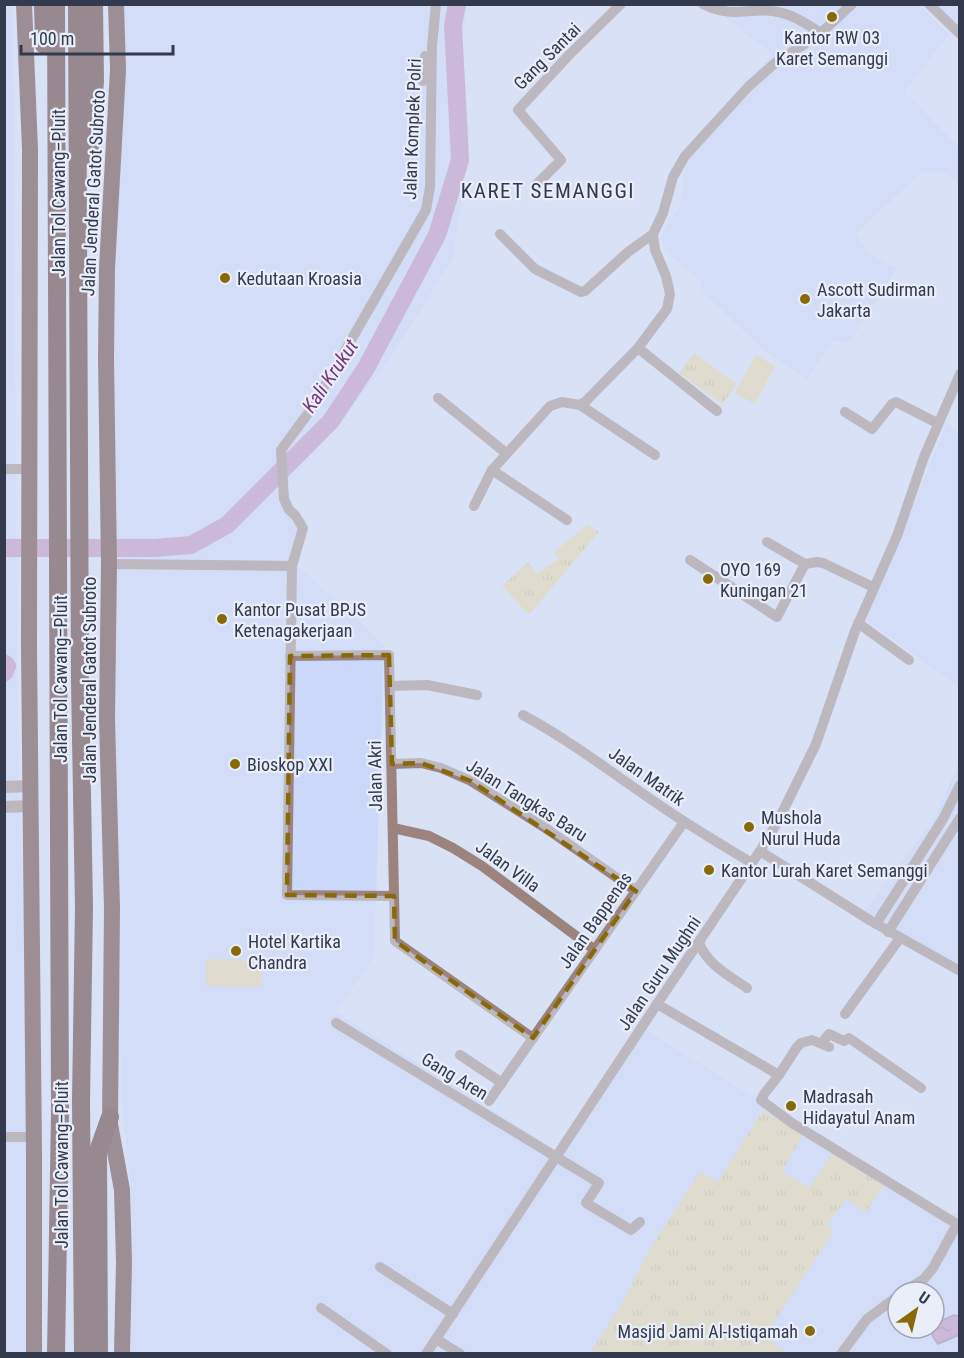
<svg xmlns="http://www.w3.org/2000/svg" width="964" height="1358" font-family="'Roboto Condensed',sans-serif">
<defs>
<pattern id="grass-tufts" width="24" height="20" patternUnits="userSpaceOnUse" patternTransform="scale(1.5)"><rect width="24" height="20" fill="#e6d29d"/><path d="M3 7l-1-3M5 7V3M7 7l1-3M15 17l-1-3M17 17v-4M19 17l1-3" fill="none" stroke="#c6b589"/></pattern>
<pattern id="water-ripples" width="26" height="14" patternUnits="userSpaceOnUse" patternTransform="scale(1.5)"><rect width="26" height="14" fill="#bd87b8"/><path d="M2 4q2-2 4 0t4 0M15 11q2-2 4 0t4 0" fill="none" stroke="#9a6f98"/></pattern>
</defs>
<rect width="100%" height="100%" fill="#d9e1f5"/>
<g fill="#ccd8fa" fill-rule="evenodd">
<path d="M 13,4 L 18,777 L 34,1137 L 28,1353 L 5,1354 L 4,5 Z"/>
<path d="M 116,5 L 467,5 L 462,42 L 470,140 L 453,259 L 387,363 L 285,489 L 307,530 L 297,565 L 384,644 L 374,956 L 336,1012 L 560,1152 L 643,1028 L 944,1215 L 959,1212 L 959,1353 L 131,1353 L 131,1190 L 123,1116 L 107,718 ZM 898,1292 L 934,1292 L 934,1328 L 898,1328 Z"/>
<path d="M 709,5 L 919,5 L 949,34 L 905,92 L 959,147 L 959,186 L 949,174 L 924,170 L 856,234 L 872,256 L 897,268 L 850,342 L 832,341 L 807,379 L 763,350 L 703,292 L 700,281 L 665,251 L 661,237 L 667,223 L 679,208 L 683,193 L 683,174 L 701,135 L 772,54 Z"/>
<path d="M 934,5 L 959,5 L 959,29 Z"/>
<path d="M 947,423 L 960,435 L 959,687 L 866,620 Z"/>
<path d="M 959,762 L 959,976 L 860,917 L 935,817 Z"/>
</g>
<g fill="url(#grass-tufts)">
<path d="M 694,353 L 737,384 L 722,404 L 679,373 Z"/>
<path d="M 587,525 L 599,532 L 529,615 L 502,586 L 528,562 L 536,574 L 559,559 L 554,552 Z"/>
<path d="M 763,1111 L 804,1134 L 782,1171 L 809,1188 L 833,1151 L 885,1184 L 866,1212 L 846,1199 L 827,1225 L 834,1231 L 764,1337 L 788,1353 L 590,1353 L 623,1302 L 650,1249 L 700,1172 L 717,1182 Z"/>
</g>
<g fill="#e6d29d">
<path d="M 756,355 L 775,366 L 755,404 L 735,393 Z"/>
<path d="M 206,959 L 261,960 L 261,987 L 206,986 Z"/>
</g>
<path fill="url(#water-ripples)" stroke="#947098" stroke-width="1.5" d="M 954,1315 L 959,1316 L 959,1335 L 938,1344 L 933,1337 L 930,1328 L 934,1328 L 934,1324 Z"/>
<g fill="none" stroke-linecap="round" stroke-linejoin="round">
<g stroke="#bd87b8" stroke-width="18">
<path d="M 4,548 L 155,548 L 191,545 L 227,525 L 331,421 L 366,368 L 437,235 L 460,160 L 453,25 L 457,4"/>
<path d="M 4,663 L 7,666 L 4,673"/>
</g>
<g stroke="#9c837e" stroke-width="10">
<path d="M 703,4 C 735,20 749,6 778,12 C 794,15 808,25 821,33"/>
<path d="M 929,4 L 960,34"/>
<path d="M 423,81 L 425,56"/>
<path d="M 535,186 L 561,160 L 518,110 L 569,55 L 621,4"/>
<path d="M 500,234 L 535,269 L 581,292 L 585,291 L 628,252 L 653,234"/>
<path d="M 638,348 L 717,411"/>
<path d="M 438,398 L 506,453"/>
<path d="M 580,405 L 655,455"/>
<path d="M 845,412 L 872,429 L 892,404 L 896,402 L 937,423"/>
<path d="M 4,469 L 30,469"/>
<path d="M 474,506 L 492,470"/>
<path d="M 567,520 L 492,470 L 550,406 L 562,402 L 580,405 L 586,401 L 638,348 L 667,309 L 670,294 L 666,276 L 655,250 L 653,234 L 663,213 L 673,177 L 685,156 L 749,86 L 774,64 L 821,33 L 852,4"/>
<path d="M 767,542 L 805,564 L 817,562 L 823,563 L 873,587"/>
<path d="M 690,560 L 777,617 L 805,564"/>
<path d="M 109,564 L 292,566"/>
<path d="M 858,623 L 909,660"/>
<path d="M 290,656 L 389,655 L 395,941 L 533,1038"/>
<path d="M 390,686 L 427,685 L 477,695"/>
<path d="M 523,715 C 580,746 630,787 685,822 C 707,836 730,850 752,863"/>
<path d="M 392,764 L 421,763 L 441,768 L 471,781 L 547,829 L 636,891"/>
<path d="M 393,828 L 429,836 L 453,848 L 482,866 L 595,950"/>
<path d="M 760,851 L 871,921 L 960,971"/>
<path d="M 394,896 L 287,895 L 292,566 L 303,528 L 295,515 L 289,510 L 284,499 L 281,450 L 312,408 L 426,210 L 430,187 L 432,46 L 436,4"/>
<path d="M 876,924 L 943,819 L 960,785"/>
<path d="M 888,932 L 960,818"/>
<path d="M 699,943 C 708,965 728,975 747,988"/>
<path d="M 657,1004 L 779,1075 L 764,1094 L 761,1100 L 792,1123 L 960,1226"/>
<path d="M 845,1014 L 900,938"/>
<path d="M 336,1023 L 599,1183 L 586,1203 L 631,1230 L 640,1222"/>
<path d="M 822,1043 L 829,1034 L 844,1041 L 849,1038 L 921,1088"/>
<path d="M 460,1055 L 502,1083"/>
<path d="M 779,1075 L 797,1047 L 801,1043 L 812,1040 L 829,1047"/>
<path d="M 489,1101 L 684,822"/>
<path d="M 4,1137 L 34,1137"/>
<path d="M 380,1267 L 453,1314"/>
<path d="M 903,1292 L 924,1279 L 933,1268 L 956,1226"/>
<path d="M 321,1308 L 387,1354"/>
<path d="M 436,1339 L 460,1354"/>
<path d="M 426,1354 L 657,1004 L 760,851 L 777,823 L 816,744 L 855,631 L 897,536 L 924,457 L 960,374"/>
<path d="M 841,1354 L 867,1319 L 898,1296"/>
</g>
<g stroke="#9c837e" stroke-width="12">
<path d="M 4,787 L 30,786"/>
<path d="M 4,807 L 30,806"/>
</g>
<g stroke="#542822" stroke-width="16">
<path d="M 24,4 L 30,149 L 29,647 L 34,1153 L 34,1354"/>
<path d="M 116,4 L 118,70 L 107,268 L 106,358 L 109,564 L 107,718 L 112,908 L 110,1124 L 122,1190 L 124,1262 L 122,1354"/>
</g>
<g stroke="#491b15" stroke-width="18">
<path d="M 43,4 L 44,45"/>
<path d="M 56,4 L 60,1112 L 56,1354"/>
<path d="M 77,4 L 80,682 L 84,907 L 81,1100 L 83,1354"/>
<path d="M 89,157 L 95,81 L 94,4"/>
<path d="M 99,1354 L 98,1151 L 110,1117"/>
</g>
</g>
<path d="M0 0H964V1358H0ZM 389,655 L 392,764 L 421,763 L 471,781 L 636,891 L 533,1038 L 395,941 L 394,896 L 287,895 L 290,656 Z" fill="#d9e1f5" fill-opacity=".55" fill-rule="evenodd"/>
<path fill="none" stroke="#876a07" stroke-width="4.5" stroke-dasharray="12 8" stroke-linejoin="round" d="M 389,655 L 392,764 L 421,763 L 471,781 L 636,891 L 533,1038 L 395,941 L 394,896 L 287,895 L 290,656 Z"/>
<g fill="#876a07" stroke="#eaeef9" stroke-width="2">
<circle cx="832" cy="17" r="6"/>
<circle cx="225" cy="278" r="6"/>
<circle cx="805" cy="299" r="6"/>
<circle cx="708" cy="579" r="6"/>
<circle cx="222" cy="619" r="6"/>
<circle cx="235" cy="764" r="6"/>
<circle cx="749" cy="827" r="6"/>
<circle cx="709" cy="870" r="6"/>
<circle cx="236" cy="951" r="6"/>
<circle cx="791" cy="1106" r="6"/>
<circle cx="810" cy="1331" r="6"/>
</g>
<g text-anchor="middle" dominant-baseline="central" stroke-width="4.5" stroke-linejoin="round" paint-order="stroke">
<g font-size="18" fill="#333a4d" stroke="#eaeef9" text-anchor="start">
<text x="832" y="37" text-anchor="middle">Kantor RW 03<tspan x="832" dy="21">Karet Semanggi</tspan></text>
<text x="237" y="278">Kedutaan Kroasia</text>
<text x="817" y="289">Ascott Sudirman<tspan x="817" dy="21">Jakarta</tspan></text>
<text x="720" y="569">OYO 169<tspan x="720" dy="21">Kuningan 21</tspan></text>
<text x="234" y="609">Kantor Pusat BPJS<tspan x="234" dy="21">Ketenagakerjaan</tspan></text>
<text x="247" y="764">Bioskop XXI</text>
<text x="761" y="817">Mushola<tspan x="761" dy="21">Nurul Huda</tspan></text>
<text x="721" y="870">Kantor Lurah Karet Semanggi</text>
<text x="248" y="941">Hotel Kartika<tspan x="248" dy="21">Chandra</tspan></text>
<text x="803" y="1096">Madrasah<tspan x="803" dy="21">Hidayatul Anam</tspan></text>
<text x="798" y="1331" text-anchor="end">Masjid Jami Al-Istiqamah</text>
</g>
<g font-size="18" fill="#333a4d" stroke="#eaeef9">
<text transform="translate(547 56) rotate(-45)">Gang Santai</text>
<text transform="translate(412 129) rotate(-88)">Jalan Komplek Polri</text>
<text transform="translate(58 193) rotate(-90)">Jalan Tol Cawang–Pluit</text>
<text transform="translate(93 193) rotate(-87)">Jalan Jenderal Gatot Subroto</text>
<text transform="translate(60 679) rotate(-90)">Jalan Tol Cawang–Pluit</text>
<text transform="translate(89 680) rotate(-90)">Jalan Jenderal Gatot Subroto</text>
<text transform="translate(375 776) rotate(-91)">Jalan Akri</text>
<text transform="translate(647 776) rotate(35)">Jalan Matrik</text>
<text transform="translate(527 800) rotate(32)">Jalan Tangkas Baru</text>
<text transform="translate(508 866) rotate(36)">Jalan Villa</text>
<text transform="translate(595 920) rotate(-55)">Jalan Bappenas</text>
<text transform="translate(659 973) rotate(-56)">Jalan Guru Mughni</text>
<text transform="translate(455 1076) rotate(31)">Gang Aren</text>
<text transform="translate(61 1165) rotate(-90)">Jalan Tol Cawang–Pluit</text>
</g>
<g font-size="20" font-style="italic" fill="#793775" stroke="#eaeef9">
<text transform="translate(330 376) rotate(-56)">Kali Krukut</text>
</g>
<g font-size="21" letter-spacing="1.5" fill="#333a4d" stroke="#eaeef9">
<text x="548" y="191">KARET SEMANGGI</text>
</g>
</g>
<rect width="964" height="1358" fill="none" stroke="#333a4d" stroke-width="12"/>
<g transform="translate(916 1310) rotate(34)"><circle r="28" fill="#eaeef9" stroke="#a1a6b4" stroke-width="1.5"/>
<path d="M0-4.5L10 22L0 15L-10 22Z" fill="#876a07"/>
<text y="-9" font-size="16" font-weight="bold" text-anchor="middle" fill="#333a4d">U</text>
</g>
<path d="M21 45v9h152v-9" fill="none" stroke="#333a4d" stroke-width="3"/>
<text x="30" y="45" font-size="18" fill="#333a4d" stroke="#eaeef9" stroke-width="4.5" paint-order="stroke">100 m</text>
</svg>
